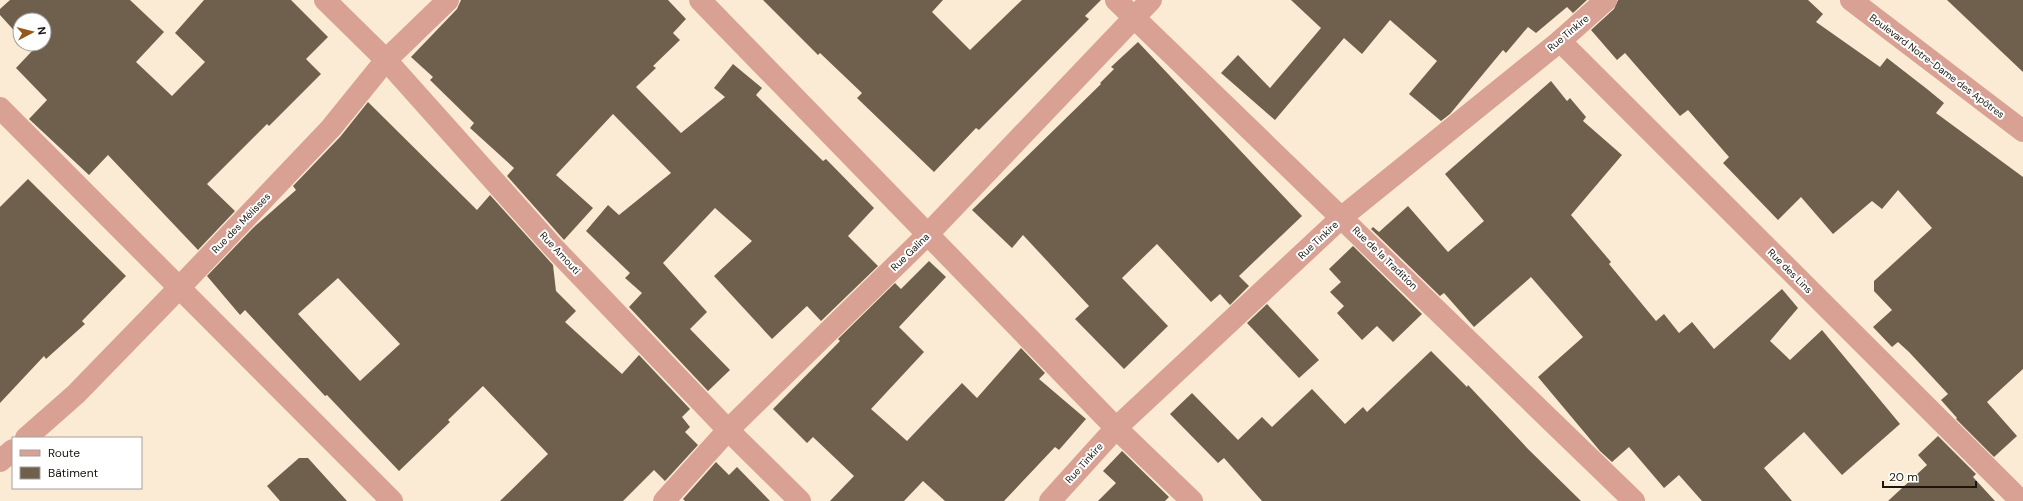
<svg xmlns="http://www.w3.org/2000/svg" width="2023" height="501" font-family="'DM Sans',sans-serif">
<rect width="100%" height="100%" fill="#fbead4"/>
<g fill="#6f604d" fill-rule="evenodd">
<path d="M 10,0 L 130,0 L 164,32 L 136,62 L 172,96 L 205,62 L 175,33 L 204,0 L 291,0 L 328,37 L 306,59 L 321,74 L 269,126 L 267,124 L 207,184 L 235,211 L 198,250 L 108,155 L 89,175 L 29,119 L 47,100 L 16,68 L 32,51 L 26,44 L 44,44 L 44,20 L 20,20 L 20,37 L 0,15 L 0,9 Z"/>
<path d="M 461,0 L 668,0 L 686,19 L 673,33 L 680,40 L 653,66 L 656,68 L 636,87 L 681,133 L 725,97 L 714,88 L 733,64 L 762,88 L 756,95 L 823,161 L 826,159 L 874,208 L 848,236 L 878,266 L 821,321 L 807,306 L 772,339 L 714,276 L 752,241 L 715,208 L 663,263 L 707,312 L 690,329 L 730,370 L 708,391 L 629,307 L 642,293 L 625,278 L 630,273 L 586,231 L 608,205 L 619,215 L 671,173 L 613,114 L 556,175 L 593,208 L 564,240 L 507,176 L 514,168 L 470,128 L 474,123 L 430,80 L 433,77 L 411,57 L 457,9 Z"/>
<path d="M 763,0 L 943,0 L 932,12 L 970,50 L 1022,0 L 1101,0 L 1085,16 L 1089,19 L 979,130 L 976,128 L 934,172 L 857,98 L 862,93 L 820,53 L 818,55 Z"/>
<path d="M 1291,0 L 1587,0 L 1573,13 L 1567,7 L 1536,33 L 1528,27 L 1506,53 L 1503,50 L 1450,114 L 1441,121 L 1409,94 L 1437,61 L 1390,20 L 1362,54 L 1344,38 L 1275,120 L 1221,73 L 1238,55 L 1270,88 L 1321,28 Z"/>
<path d="M 1618,0 L 1808,0 L 1823,14 L 1816,22 L 1880,67 L 1887,58 L 1927,89 L 1944,103 L 1936,113 L 2023,177 L 2023,369 L 1987,402 L 2017,436 L 1994,457 L 1956,419 L 1957,418 L 1941,400 L 1948,394 L 1909,352 L 1898,342 L 1892,347 L 1873,327 L 1892,310 L 1874,291 L 1874,281 L 1932,228 L 1898,190 L 1882,209 L 1872,201 L 1833,234 L 1801,197 L 1778,220 L 1723,163 L 1729,157 L 1688,110 L 1680,116 L 1625,53 L 1617,60 L 1591,30 L 1614,9 Z"/>
<path d="M 1947,0 L 2023,0 L 2023,72 Z"/>
<path d="M 1138,42 L 1302,216 L 1239,276 L 1249,286 L 1230,305 L 1220,294 L 1211,302 L 1157,244 L 1122,278 L 1168,326 L 1124,369 L 1075,319 L 1089,306 L 1023,235 L 1012,248 L 972,210 L 1101,84 L 1100,83 L 1114,69 L 1111,67 Z"/>
<path d="M 1551,81 L 1567,101 L 1570,98 L 1586,117 L 1583,121 L 1622,155 L 1571,215 L 1611,262 L 1609,264 L 1656,321 L 1664,314 L 1679,333 L 1692,322 L 1714,349 L 1782,289 L 1798,308 L 1770,341 L 1790,360 L 1822,330 L 1900,424 L 1842,475 L 1804,432 L 1764,468 L 1792,501 L 1702,501 L 1679,475 L 1664,488 L 1629,447 L 1612,462 L 1600,451 L 1538,377 L 1583,337 L 1531,277 L 1474,327 L 1444,293 L 1440,296 L 1371,229 L 1373,227 L 1379,232 L 1408,206 L 1448,252 L 1484,221 L 1445,174 Z"/>
<path d="M 368,102 L 477,210 L 490,195 L 553,265 L 556,291 L 576,311 L 565,322 L 622,374 L 639,355 L 690,409 L 682,417 L 690,427 L 685,432 L 698,445 L 665,481 L 654,470 L 623,501 L 500,501 L 548,454 L 483,386 L 448,420 L 450,422 L 399,471 L 327,395 L 325,396 L 245,310 L 240,315 L 207,276 L 253,228 L 296,190 L 293,186 L 340,137 ZM 338,278 L 400,344 L 360,381 L 298,314 Z"/>
<path d="M 28,179 L 126,276 L 82,321 L 85,324 L 46,359 L 44,356 L 0,403 L 0,207 Z"/>
<path d="M 1353,246 L 1422,314 L 1393,342 L 1377,326 L 1362,340 L 1337,313 L 1344,306 L 1330,292 L 1341,282 L 1329,269 Z"/>
<path d="M 929,261 L 946,277 L 899,327 L 924,352 L 871,409 L 907,441 L 962,383 L 977,398 L 1021,348 L 1045,373 L 1039,379 L 1086,419 L 1059,450 L 1055,447 L 1004,501 L 945,501 L 923,481 L 904,501 L 830,501 L 854,476 L 813,437 L 807,443 L 773,409 L 840,341 L 838,339 L 895,283 L 901,289 Z"/>
<path d="M 1267,304 L 1319,360 L 1299,378 L 1247,323 Z"/>
<path d="M 1431,351 L 1467,387 L 1468,385 L 1528,449 L 1581,501 L 1262,501 L 1224,458 L 1218,463 L 1170,414 L 1192,393 L 1238,440 L 1262,417 L 1272,427 L 1312,389 L 1345,424 L 1363,407 L 1367,412 Z"/>
<path d="M 1938,436 L 1976,474 L 1973,477 L 1995,501 L 1888,501 L 1927,465 L 1918,455 Z"/>
<path d="M 1122,451 L 1169,497 L 1165,501 L 1098,501 L 1116,483 L 1103,471 Z"/>
<path d="M 299,458 L 308,458 L 347,501 L 280,501 L 267,486 Z"/>
<path d="M 716,462 L 729,475 L 737,467 L 770,501 L 685,501 L 683,499 Z"/>
</g>
<g fill="none" stroke-linecap="round" stroke-linejoin="round">
<g stroke="#d8a193" stroke-width="22">
<path d="M 325,0 L 386,60 L 554,248 L 728,430 L 800,501"/>
<path d="M 700,0 L 1116,428 L 1192,501"/>
<path d="M 1116,0 L 1634,501"/>
<path d="M 1560,41 L 2021,501"/>
<path d="M 0,108 L 392,501"/>
<path d="M 26,438 L 76,394 L 179,288 L 331,128 L 386,60 L 448,0"/>
<path d="M 0,461 L 13,450"/>
<path d="M 664,501 L 728,430 L 928,234 L 1151,0"/>
<path d="M 1050,501 L 1116,428 L 1342,217 L 1560,41 L 1606,0"/>
</g>
<path stroke="#d8a193" stroke-width="22" d="M 1851,0 L 2023,131"/>
</g>
<g text-anchor="middle" dominant-baseline="central" stroke-width="4" stroke-linejoin="round" paint-order="stroke">
<g font-size="10" fill="#1a150d" stroke="#fff">
<text transform="translate(1568 33) rotate(-40)">Rue Tinkire</text>
<text transform="translate(1937 66) rotate(37)">Boulevard Notre-Dame des Apôtres</text>
<text transform="translate(241 223) rotate(-46)">Rue des Mélisses</text>
<text transform="translate(1318 240) rotate(-43)">Rue Tinkire</text>
<text transform="translate(910 252) rotate(-44)">Rue Galina</text>
<text transform="translate(560 253) rotate(47)">Rue Amouti</text>
<text transform="translate(1385 258) rotate(44)">Rue de la Tradition</text>
<text transform="translate(1790 271) rotate(45)">Rue des Lins</text>
<text transform="translate(1084 463) rotate(-48)">Rue Tinkire</text>
</g>
</g>
<rect x="12" y="437" width="130" height="52" fill="#ffffff" stroke="#a3a19e"/>
<rect x="20" y="450" width="20" height="6" fill="#d8a193" stroke="#a3a19e"/>
<text x="48" y="457" font-size="12" fill="#1a150d">Route</text>
<rect x="20" y="467" width="20" height="12" fill="#6f604d" stroke="#a3a19e"/>
<text x="48" y="477" font-size="12" fill="#1a150d">Bâtiment</text>
<g transform="translate(32 32) rotate(83)"><circle r="19" fill="#ffffff" stroke="#a3a19e"/>
<path d="M0-3L7 15L0 10L-7 15Z" fill="#95581b"/>
<text y="-6" font-size="11" font-weight="bold" text-anchor="middle" fill="#1a150d">N</text>
</g>
<path d="M1883 481v6h93v-6" fill="none" stroke="#1a150d" stroke-width="2"/>
<text x="1889" y="481" font-size="12" fill="#1a150d" stroke="#ffffff" stroke-width="3" paint-order="stroke">20 m</text>
</svg>
